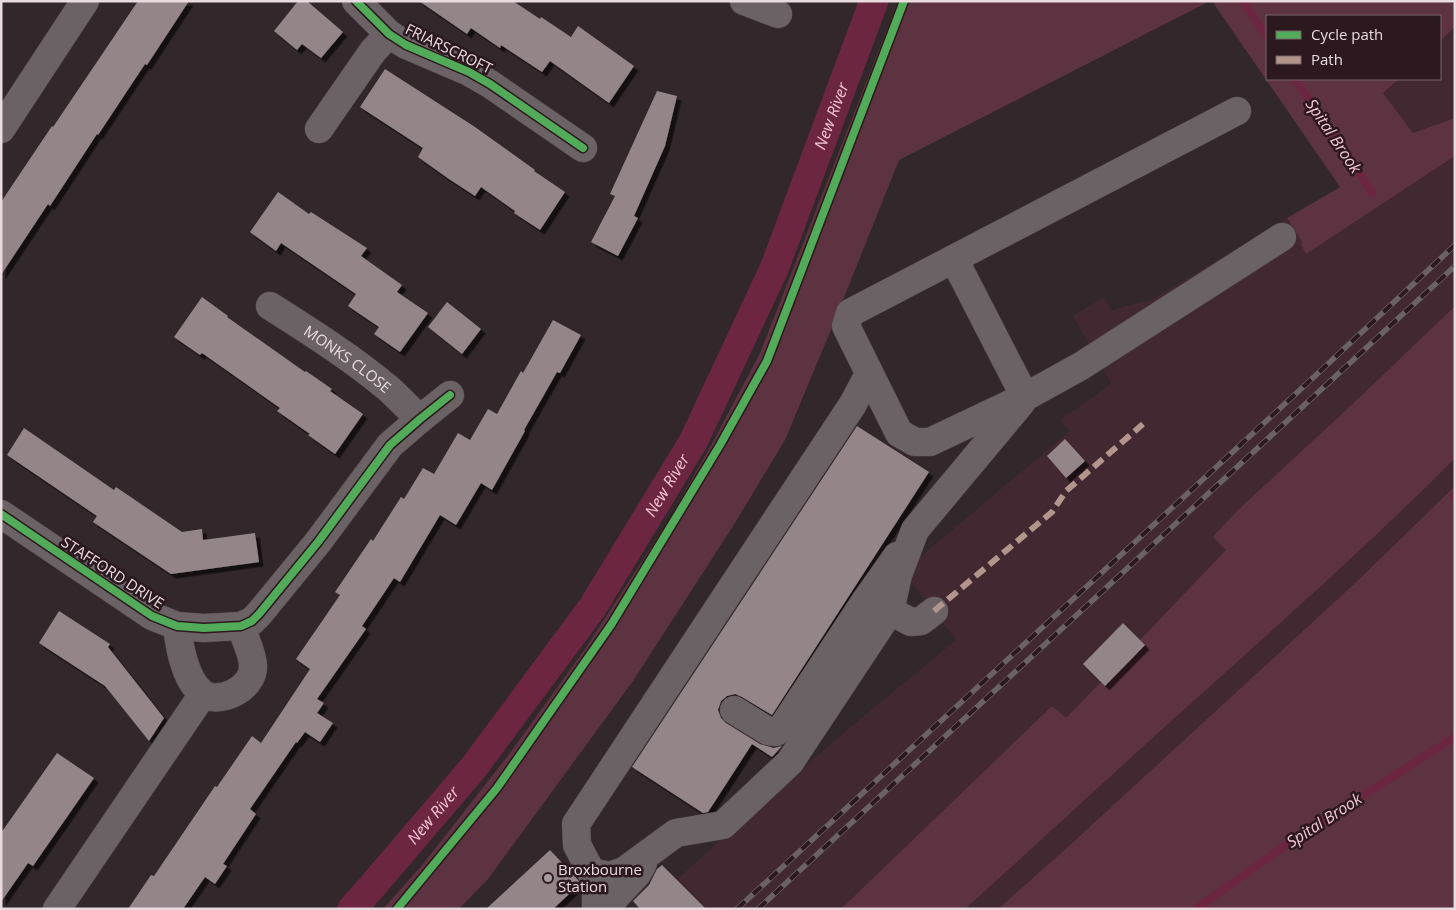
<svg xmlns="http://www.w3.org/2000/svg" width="1456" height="910" font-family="'Open Sans',sans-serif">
<defs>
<filter id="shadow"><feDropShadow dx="4.5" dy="4.5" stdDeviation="0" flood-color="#0009"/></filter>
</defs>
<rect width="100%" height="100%" fill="#32272a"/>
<g fill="#422830">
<path d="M 1455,27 L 1455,118 L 1413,133 L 1383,93 L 1399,79 L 1440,79 L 1440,41 Z"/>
<path d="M 1455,156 L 1455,486 L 1354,584 L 1071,844 L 998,909 L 644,909 L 774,792 L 859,720 L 956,640 L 911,582 L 920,557 L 1070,431 L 1060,420 L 1111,384 L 1073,316 L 1104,297 L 1112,310 L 1153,299 L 1287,218 L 1302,242 L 1301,245 L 1306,254 Z"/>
</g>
<g fill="#5e3341">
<path d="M 898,1 L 1210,1 L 899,160 L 833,325 L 785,440 L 735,523 L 633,681 L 488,879 L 459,909 L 383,909 L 423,864 L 510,753 L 585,649 L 668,521 L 714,440 L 760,353 Z"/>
<path d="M 1212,1 L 1455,1 L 1455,27 L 1440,41 L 1440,16 L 1267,16 L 1267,79 L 1399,79 L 1383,93 L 1413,133 L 1455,118 L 1455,156 L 1306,254 L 1301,245 L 1302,242 L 1287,218 L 1340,187 Z"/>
<path d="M 1455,306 L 1455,458 C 1375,539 1290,614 1206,690 C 1125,762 1046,836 965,909 L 841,909 L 1052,706 L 1066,718 L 1101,682 L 1106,686 L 1145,645 L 1140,640 L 1226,550 L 1213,537 L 1237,511 L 1359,398 Z"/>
<path d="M 1455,486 L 1455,909 L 998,909 L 1071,844 L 1354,584 Z"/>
</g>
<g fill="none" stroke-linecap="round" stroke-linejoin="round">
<g stroke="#6c2641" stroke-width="8">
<path d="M 1243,1 L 1267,37"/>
<path d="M 1295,79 L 1372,193"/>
<path d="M 1454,496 L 1455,497"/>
<path d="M 1196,909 L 1293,840 L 1455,737"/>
</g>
<path stroke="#6c2641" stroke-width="29" id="s1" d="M 352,909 L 369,890 L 474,767 L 592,608 L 693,442 L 774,269 L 874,1"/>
</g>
<g fill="#948589" filter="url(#shadow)">
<path d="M 138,1 L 189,1 L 147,65 L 145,64 L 98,135 L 97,134 L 50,206 L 48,204 L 1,275 L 1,202 L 52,126 L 53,127 Z"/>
<path d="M 298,1 L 307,1 L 343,32 L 321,58 L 302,44 L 297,50 L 274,31 Z"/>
<path d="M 419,1 L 513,1 L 540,19 L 541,17 L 571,37 L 578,26 L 634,66 L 609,103 L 550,61 L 542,72 L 501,45 L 500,48 L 471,28 L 467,34 Z"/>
<path d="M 385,69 L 475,127 L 535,170 L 534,171 L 565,192 L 540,230 L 514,213 L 515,211 L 481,187 L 475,196 L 449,179 L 418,157 L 423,148 L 360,107 Z"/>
<path d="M 657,91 L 677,96 L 665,146 L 634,216 L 638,218 L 618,256 L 591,242 L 615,196 L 610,194 Z"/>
<path d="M 278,192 L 309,214 L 311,212 L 367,248 L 361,256 L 402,285 L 397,292 L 428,313 L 400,352 L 374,334 L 379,327 L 348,306 L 356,294 L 281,243 L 276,251 L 250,232 Z"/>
<path d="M 202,297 L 228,316 L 227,317 L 305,372 L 306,371 L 332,389 L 330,391 L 363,414 L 335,454 L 308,435 L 310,434 L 277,411 L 280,408 L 202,353 L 200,355 L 174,337 Z"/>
<path d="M 447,302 L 481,329 L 462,354 L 428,327 Z"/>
<path d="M 553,320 L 581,335 L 560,373 L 557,372 L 524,430 L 525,431 L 492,490 L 481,483 L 456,525 L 440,515 L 400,582 L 394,578 L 362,626 L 366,629 L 317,699 L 324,703 L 317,713 L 333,723 L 320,742 L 305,732 L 297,743 L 296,742 L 250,809 L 256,814 L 223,864 L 227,866 L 215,884 L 205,877 L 183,909 L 128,909 L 151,875 L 154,876 L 215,786 L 217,787 L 252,736 L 261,743 L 310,669 L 296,659 L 340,595 L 335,592 L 371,539 L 373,541 L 401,497 L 404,499 L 423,468 L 434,474 L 458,433 L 470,440 L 488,409 L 497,414 L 521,371 L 523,373 Z"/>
<path d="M 857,426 L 929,472 L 772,715 L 742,697 L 735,694 L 727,696 L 721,701 L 718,710 L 721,718 L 726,723 L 760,744 L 774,748 L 782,746 L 772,757 L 752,744 L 708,812 L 703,813 L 632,767 Z"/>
<path d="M 24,428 L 114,490 L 116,487 L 182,532 L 202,529 L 203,540 L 255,533 L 259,562 L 171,574 L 93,522 L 97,516 L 7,455 Z"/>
<path d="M 1065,439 L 1085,461 L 1066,478 L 1047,456 Z"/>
<path d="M 59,611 L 110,644 L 108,647 L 164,718 L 149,741 L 105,686 L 39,643 Z"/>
<path d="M 1123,623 L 1145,645 L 1105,686 L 1083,664 Z"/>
<path d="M 57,753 L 94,778 L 33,866 L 28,863 L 1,902 L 1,833 Z"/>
<path d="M 550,850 L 578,880 L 580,884 L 553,909 L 486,909 Z"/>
<path d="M 662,865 L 706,909 L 640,909 L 633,901 L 649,885 L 657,869 Z"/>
</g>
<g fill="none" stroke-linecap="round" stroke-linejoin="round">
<defs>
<g id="minor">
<path d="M 356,1 L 389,34 L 406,45 L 469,72 L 490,84 L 583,148"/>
<path d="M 744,1 L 778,14"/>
<path d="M 1237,111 L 850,313 L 846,326 L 899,433 L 915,442 L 930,442 L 1025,397 L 1081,366 L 1282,237"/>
<path d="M 1,129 L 85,1"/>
<path d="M 319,129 L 373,51 L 389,34"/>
<path d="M 954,259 L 1025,397"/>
<path id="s2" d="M 270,306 C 311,332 352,358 389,389 C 399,398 409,409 420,419"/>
<path d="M 1,514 L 152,616 L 177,626 L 204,628 L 241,626 L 252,621 L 259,614 L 318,542 L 390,445 L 420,419 L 450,395"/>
<path d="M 884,595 L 889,598 L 890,611 L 911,622 L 921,621 L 934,611"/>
<path d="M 177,626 C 179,645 185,680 202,693 C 219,706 254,688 253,666 C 253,654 244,637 241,626"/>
<path d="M 734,710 L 768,731 L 776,732 L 784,725 L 866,600 L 897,556"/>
<path d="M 591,872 L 610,876 L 624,871 L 676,833 L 723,825 L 790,762 L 890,611 L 898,575 L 915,530 L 1021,403"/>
<path d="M 57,909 L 203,694"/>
<path d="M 596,909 L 596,881 L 577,845 L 576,824 L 853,404 L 869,374"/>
<path d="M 604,909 L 637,874 L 643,863"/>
</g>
</defs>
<use href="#minor" stroke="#4f4548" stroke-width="29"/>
<use href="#minor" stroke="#6b6265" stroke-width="28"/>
<defs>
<g id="rail">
<path d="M 737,909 L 1315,376 L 1455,245"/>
<path d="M 758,909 L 1455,266"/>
</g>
</defs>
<use href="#rail" stroke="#6a6265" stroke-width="5.5"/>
<use href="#rail" stroke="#2c181f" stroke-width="4" stroke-dasharray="11" stroke-linecap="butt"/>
<path stroke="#b2968c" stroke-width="6" stroke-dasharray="12 6" stroke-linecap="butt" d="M 934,611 L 1052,512 L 1066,491 L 1143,424"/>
<defs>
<g id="cycleway">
<path d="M 356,1 L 389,34 L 406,45 L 469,72 L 490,84 L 583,148"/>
<path d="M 1,514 L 152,616 L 177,626 L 204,628 L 241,626 L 252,621 L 259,614 L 318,542 L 390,445 L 420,419 L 450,395"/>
<path d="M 397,909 L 497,788 L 611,625 L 720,445 L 767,361 L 904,1"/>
</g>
</defs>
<use href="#cycleway" stroke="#2c181f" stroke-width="11"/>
<use href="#cycleway" stroke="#51ab58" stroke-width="8"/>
</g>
<circle fill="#a99ca0" stroke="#2c181f" stroke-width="2" cx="548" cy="878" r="5"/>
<g text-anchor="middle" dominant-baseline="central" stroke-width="5" stroke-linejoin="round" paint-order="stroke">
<g font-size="15" fill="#e9dbdf" stroke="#2c181f">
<text transform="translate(449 48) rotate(26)">FRIARSCROFT</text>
<text stroke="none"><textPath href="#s2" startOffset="94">MONKS CLOSE</textPath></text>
<text transform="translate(113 572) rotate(33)">STAFFORD DRIVE</text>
</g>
<g font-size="15" fill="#e9dbdf" stroke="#2c181f" text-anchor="start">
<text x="558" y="869">Broxbourne<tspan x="558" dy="17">Station</tspan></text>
</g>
<g font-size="16" font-style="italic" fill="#f4c5d2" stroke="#2c181f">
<text stroke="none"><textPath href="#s1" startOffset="934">New River</textPath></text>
<text transform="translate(1334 136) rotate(56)">Spital Brook</text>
<text stroke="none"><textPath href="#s1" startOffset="529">New River</textPath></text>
<text stroke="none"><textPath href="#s1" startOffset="124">New River</textPath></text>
<text transform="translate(1324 820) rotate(-33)">Spital Brook</text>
</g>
</g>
<rect width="1456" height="910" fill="none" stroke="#e9dbdf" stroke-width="5"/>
<rect x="1266" y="15" width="175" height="65" fill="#2c181f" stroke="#78666c"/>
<rect x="1276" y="31" width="25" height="8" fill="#51ab58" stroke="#78666c"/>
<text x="1311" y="40" font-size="15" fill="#e9dbdf">Cycle path</text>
<rect x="1276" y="56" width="25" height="8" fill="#b2968c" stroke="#78666c"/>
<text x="1311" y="65" font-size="15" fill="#e9dbdf">Path</text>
</svg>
